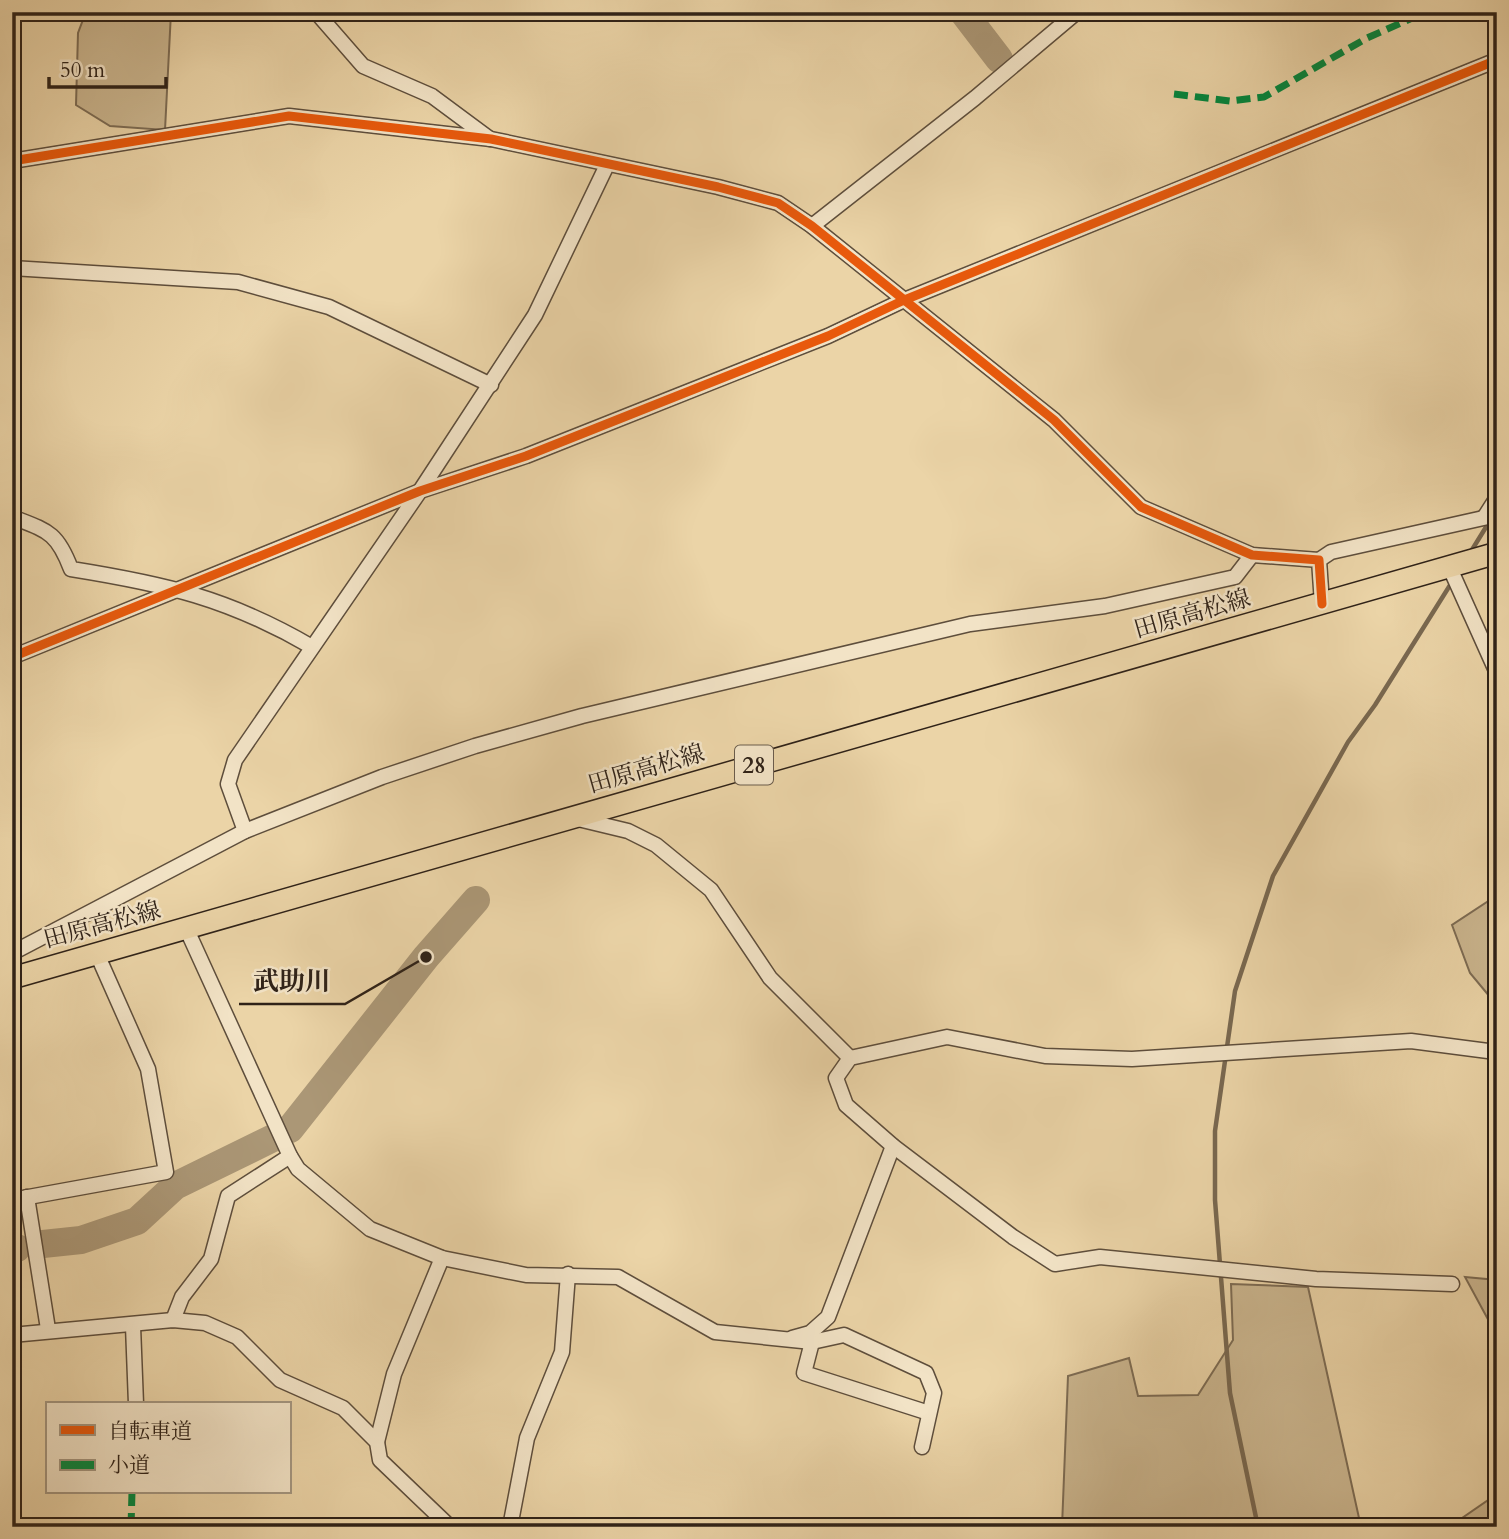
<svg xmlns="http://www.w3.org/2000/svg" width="1509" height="1539" font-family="Cardo,'Noto Serif JP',serif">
<rect width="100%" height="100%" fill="#ebd4a7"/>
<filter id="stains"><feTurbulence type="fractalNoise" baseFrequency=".00286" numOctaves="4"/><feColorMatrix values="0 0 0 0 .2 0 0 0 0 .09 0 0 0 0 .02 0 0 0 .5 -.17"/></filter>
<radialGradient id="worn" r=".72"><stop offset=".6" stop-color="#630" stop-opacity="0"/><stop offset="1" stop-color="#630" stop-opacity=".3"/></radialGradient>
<g fill="#cbb68f" stroke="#7d6c54" stroke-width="2">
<path d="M 86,12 L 171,12 L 165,130 L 110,126 L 76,105 L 78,33 Z"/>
<path d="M 1493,898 L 1497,898 L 1497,1056 L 1495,1003 L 1470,973 L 1452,925 Z"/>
<path d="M 1465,1277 L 1497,1280 L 1497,1336 Z"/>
<path d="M 1231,1284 L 1308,1287 L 1361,1527 L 1062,1527 L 1068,1376 L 1129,1358 L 1138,1396 L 1198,1395 L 1233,1340 Z"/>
<path d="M 1497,1494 L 1497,1527 L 1370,1527 L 1462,1518 Z"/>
</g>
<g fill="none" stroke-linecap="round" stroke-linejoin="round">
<g stroke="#796850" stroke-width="4.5">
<path d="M 1470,553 L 1491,519"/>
<path d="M 1258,1527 L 1230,1393 L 1215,1200 L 1215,1131 L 1235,991 L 1273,876 L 1348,742 L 1375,705 L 1452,582"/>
</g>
<g stroke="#ab9776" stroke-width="28">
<path d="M 963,12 L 999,59"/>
<path d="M 290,1129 L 426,957 L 476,900"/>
<path d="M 43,1244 L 81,1240 L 137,1221 L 175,1186 L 273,1138"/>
<path d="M 12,1249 L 17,1248"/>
</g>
<defs>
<path id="lane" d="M 1481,516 L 1497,491"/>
<g id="street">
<path d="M 316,12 L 363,66 L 432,96 L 490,139"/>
<path d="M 12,161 L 289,116 L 491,139 L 718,187 L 778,203 L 812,226 L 1054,420 L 1141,507 L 1252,555 L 1319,560 L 1322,604"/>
<path d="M 812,226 L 975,98 L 1077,12"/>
<path d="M 12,268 L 238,282 L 329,307 L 491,385"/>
<path d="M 12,517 C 48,531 57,532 71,569 C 165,584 228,598 312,647"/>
<path d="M 1319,560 L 1331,552 L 1497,515"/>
<path d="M 1449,566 L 1497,673"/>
<path d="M 12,657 L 420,491 L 526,456 L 828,336 L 902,301 L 1497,60"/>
<path d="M 574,818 L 628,831 L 656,845 L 711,890 L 770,978 L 850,1058"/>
<path d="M 245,831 L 228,784 L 235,760 L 420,491 L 535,315 L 607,165"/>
<path d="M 187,930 L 290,1156 L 298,1169 L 370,1229 L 442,1258 L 526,1275 L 618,1277 L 715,1332 L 812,1342 L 844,1335 L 926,1373 L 934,1393 L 922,1447"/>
<path d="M 12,953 L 245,831 L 382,777 L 475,746 L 582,716 L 970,624 L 1105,606 L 1235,577 L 1252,555"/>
<path d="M 27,1197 L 48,1329"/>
<path d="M 12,1200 L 166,1172 L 148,1069 L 97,954"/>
<path d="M 1452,1284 L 1316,1279 L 1100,1257 L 1055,1264 L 1013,1237 L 893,1146 L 846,1105 L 836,1078 L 850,1058 L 947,1037 L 1045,1056 L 1132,1059 L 1411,1041 L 1488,1051"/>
<path d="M 173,1320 L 182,1297 L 211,1259 L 228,1196 L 290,1156"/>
<path d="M 133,1326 L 136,1404"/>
<path d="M 12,1335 L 173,1320 L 205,1323 L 237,1337 L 280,1380 L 343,1408 L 377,1442 L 380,1460 L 450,1527"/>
<path d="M 792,1338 L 810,1333 L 828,1317 L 893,1146"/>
<path d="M 812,1342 L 804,1373 L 929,1413"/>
<path d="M 377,1442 L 394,1374 L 442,1258"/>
<path d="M 510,1527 L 527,1438 L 562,1352 L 568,1274"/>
</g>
<path id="primary" d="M 12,978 L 1497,553"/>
</defs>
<use href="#lane" stroke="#5e4e3c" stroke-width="10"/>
<use href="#street" stroke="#5e4e3c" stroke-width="17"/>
<use href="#primary" stroke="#2f2218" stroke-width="24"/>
<use href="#lane" stroke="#f2e3c6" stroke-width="7"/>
<use href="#street" stroke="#f2e3c6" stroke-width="14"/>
<use href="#primary" stroke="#ebd4a7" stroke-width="21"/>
<g stroke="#00873e" stroke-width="7" stroke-dasharray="14 7" stroke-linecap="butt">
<path d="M 1174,94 L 1230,101 L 1264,97 L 1367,38 L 1426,12"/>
<path d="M 131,1527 L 132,1492"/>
</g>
<defs>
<g id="cycleway">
<path d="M 12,161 L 289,116 L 491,139 L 718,187 L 778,203 L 812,226 L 1054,420 L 1141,507 L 1252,555 L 1319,560 L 1322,604"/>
<path d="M 12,657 L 420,491 L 526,456 L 828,336 L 902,301 L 1497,60"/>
</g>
</defs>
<use href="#cycleway" stroke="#f2e3c6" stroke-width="13"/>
<use href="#cycleway" stroke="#e8590c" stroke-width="9"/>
</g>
<g text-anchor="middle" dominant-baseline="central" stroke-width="5" stroke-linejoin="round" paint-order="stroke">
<rect fill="#f2e3c6" stroke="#6a5c4c" stroke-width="2" x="735" y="745.5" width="38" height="39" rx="5"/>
<g font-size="23" font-weight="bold" fill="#2f2218">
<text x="754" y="765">28</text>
</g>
<g font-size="24" fill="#2f2218" stroke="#f2e3c6">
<text transform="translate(1192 614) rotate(-16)">田原高松線</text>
<text transform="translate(646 769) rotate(-16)">田原高松線</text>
<text transform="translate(102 925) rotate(-15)">田原高松線</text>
</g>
</g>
<path fill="none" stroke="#2f2218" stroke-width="2.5" d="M426 957L345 1004H239"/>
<circle fill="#2f2218" stroke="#f2e3c6" stroke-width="2.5" cx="426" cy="957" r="7"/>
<g font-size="26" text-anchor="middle" font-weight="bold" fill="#2f2218" stroke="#f2e3c6" stroke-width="5" stroke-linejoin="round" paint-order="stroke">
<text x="292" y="990">武助川</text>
</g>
<rect width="1509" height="1539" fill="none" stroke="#ebd4a7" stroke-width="42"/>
<rect x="14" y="14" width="1481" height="1511" fill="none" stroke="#2f2218" stroke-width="3.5"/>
<rect x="21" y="21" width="1467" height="1497" fill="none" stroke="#2f2218" stroke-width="2"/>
<rect x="46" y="1402" width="245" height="91" fill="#f2e3c6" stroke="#a49680" stroke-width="2"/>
<rect x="60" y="1425" width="35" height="10" fill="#e8590c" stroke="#a49680" stroke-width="2"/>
<text x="108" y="1438" font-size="21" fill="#2f2218">自転車道</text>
<rect x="60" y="1460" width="35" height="10" fill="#00873e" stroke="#a49680" stroke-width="2"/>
<text x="108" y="1472" font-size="21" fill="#2f2218">小道</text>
<path d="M49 77v10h117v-10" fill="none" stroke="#2f2218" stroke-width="3.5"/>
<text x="60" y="77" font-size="21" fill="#2f2218" stroke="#f2e3c6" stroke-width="5" paint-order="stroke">50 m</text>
<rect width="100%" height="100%" filter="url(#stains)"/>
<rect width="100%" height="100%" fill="url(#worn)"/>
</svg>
